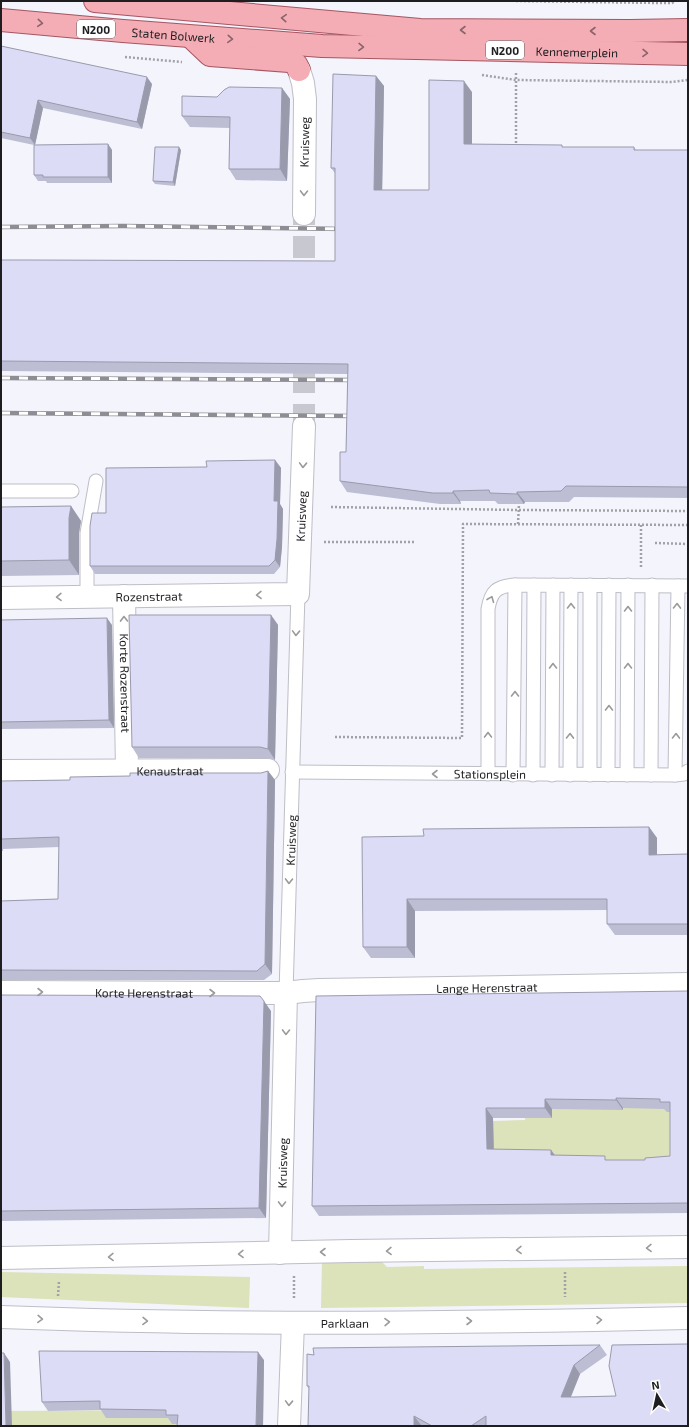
<svg xmlns="http://www.w3.org/2000/svg" width="689" height="1427" font-family="'Exo 2',sans-serif">
<rect width="100%" height="100%" fill="#f3f4fc"/>
<g fill="#dce2b9">
<path d="M 455,1090 L 493,1100 L 493,1121 L 525,1120 L 526,1109 L 688,1097 L 677,1166 L 494,1166 Z"/>
<path d="M 379,1259 L 387,1267 L 424,1266 L 424,1269 L 688,1266 L 688,1303 L 321,1308 L 322,1260 Z"/>
<path d="M 1,1272 L 250,1277 L 249,1308 L 1,1297 Z"/>
<path d="M 190,1410 L 196,1426 L 1,1426 L 1,1411 Z"/>
</g>
<g fill="none" stroke-linecap="round" stroke-linejoin="round">
<g stroke="#c8c9d0" stroke-width="22" stroke-dasharray="22 11" stroke-linecap="butt">
<path d="M 304,291 L 304,214"/>
<path d="M 304,426 L 304,343"/>
</g>
<defs>
<g id="lane">
<path d="M 1,491 L 72,491"/>
<path d="M 87,597 L 87,533 L 96,481"/>
<path id="s1" d="M 292,772 L 675,775 L 684,774 L 688,771"/>
<path d="M 488,774 L 488,609 C 491,591 497,586 515,585 L 688,586"/>
<path d="M 513,775 L 515,585"/>
<path d="M 533,775 L 534,585"/>
<path d="M 552,775 L 553,585"/>
<path d="M 570,775 L 571,585"/>
<path d="M 590,775 L 590,585"/>
<path d="M 608,775 L 609,585"/>
<path d="M 627,775 L 628,585"/>
<path d="M 651,775 L 652,585"/>
<path d="M 675,775 L 678,586"/>
<path id="s2" d="M 286,993 L 298,594"/>
</g>
<g id="street">
<path d="M 299,70 L 303,83 L 305,99 L 304,214"/>
<path id="s3" d="M 124,596 L 127,770"/>
<path id="s4" d="M 1,598 L 298,594 L 304,426"/>
<path id="s5" d="M 1,771 L 268,770"/>
<path id="s6" d="M 1,992 L 286,993 L 303,991 L 319,990 L 688,984"/>
<path id="s7" d="M 280,1253 L 286,993"/>
<path d="M 1,1258 L 351,1251 L 688,1247"/>
<path id="s8" d="M 1,1317 C 230,1326 459,1323 688,1318"/>
<path d="M 289,1426 L 293,1323"/>
</g>
<g id="primary">
<path d="M 95,1 L 420,30 L 630,31 L 688,30"/>
<path id="s9" d="M 1,20 L 123,31 L 322,46 L 688,54"/>
<path d="M 191,37 L 210,55 L 289,61 L 296,64 L 299,70"/>
</g>
</defs>
<use href="#lane" stroke="#bebec6" stroke-width="15"/>
<use href="#street" stroke="#bebec6" stroke-width="24"/>
<use href="#primary" stroke="#a55661" stroke-width="24"/>
<g stroke="#a1a1a7" stroke-width="2.5" stroke-dasharray="2 2" stroke-linecap="butt">
<path d="M 516,1 L 659,3 L 672,3 L 675,1"/>
<path d="M 125,57 L 182,62"/>
<path d="M 516,73 L 516,146"/>
<path d="M 482,75 L 516,80 L 672,82 L 688,80"/>
<path d="M 331,507 L 518,510 L 688,511"/>
<path d="M 518,524 L 519,504"/>
<path d="M 324,542 L 414,542"/>
<path d="M 655,543 L 688,544"/>
<path d="M 641,567 L 641,525"/>
<path d="M 335,737 L 462,738 L 463,524 L 688,525"/>
<path d="M 565,1272 L 565,1297"/>
<path d="M 58,1296 L 59,1281"/>
<path d="M 294,1298 L 294,1275"/>
</g>
<use href="#lane" stroke="#fff" stroke-width="13"/>
<use href="#street" stroke="#fff" stroke-width="22"/>
<use href="#primary" stroke="#f4acb5" stroke-width="22"/>
<defs>
<g id="rail">
<path d="M 1,227 L 123,226 L 346,229"/>
<path d="M 1,378 L 358,380"/>
<path d="M 1,413 L 358,416"/>
</g>
</defs>
<use href="#rail" stroke="#8d8d93" stroke-width="4.5"/>
<use href="#rail" stroke="#fff" stroke-width="3" stroke-dasharray="9" stroke-linecap="butt"/>
</g>
<g fill="#bdbdd4" fill-rule="evenodd">
<path d="M 1,46 L 152,84 L 142,129 L 43,108 L 35,145 L 108,144 L 112,150 L 112,183 L 47,183 L 46,181 L 38,181 L 34,175 L 34,145 L 1,138 Z"/>
<path d="M 376,76 L 384,86 L 382,190 L 429,190 L 472,92 L 472,144 L 563,147 L 634,147 L 636,150 L 688,150 L 688,498 L 574,497 L 569,502 L 525,502 L 524,504 L 498,504 L 495,501 L 460,501 L 461,504 L 440,504 L 347,492 L 340,481 L 346,452 L 348,374 L 1,371 L 1,260 L 335,261 L 335,173 L 331,168 Z"/>
<path d="M 282,88 L 290,99 L 287,181 L 236,180 L 229,169 L 230,128 L 190,127 L 182,116 L 217,97 Z"/>
<path d="M 181,150 L 175,186 L 155,184 L 153,181 Z"/>
<path d="M 275,460 L 281,468 L 280,504 L 283,509 L 282,547 L 280,567 L 274,574 L 95,574 L 90,566 L 106,513 L 207,467 Z"/>
<path d="M 71,506 L 81,521 L 79,533 L 79,575 L 1,576 L 1,507 Z"/>
<path d="M 271,615 L 278,625 L 275,760 L 268,758 L 139,758 L 132,747 Z"/>
<path d="M 1,620 L 112,625 L 114,728 L 1,729 Z"/>
<path d="M 268,771 L 275,780 L 272,974 L 264,980 L 1,980 L 1,900 L 2,901 L 58,899 L 59,847 L 3,849 L 3,851 L 1,851 L 1,781 L 70,780 L 261,773 Z"/>
<path d="M 649,827 L 657,838 L 657,855 L 688,854 L 688,935 L 615,935 L 607,924 L 607,910 L 415,911 L 415,958 L 371,958 L 363,947 L 424,836 Z"/>
<path d="M 688,991 L 688,1213 L 319,1216 L 312,1206 ZM 623,1108 L 664,1109 L 667,1112 L 670,1112 L 670,1156 L 645,1160 L 608,1160 L 555,1155 L 551,1150 L 494,1149 L 493,1118 L 552,1118 L 552,1109 L 623,1110 Z"/>
<path d="M 1,995 L 271,1011 L 266,1218 L 1,1221 Z"/>
<path d="M 600,1345 L 607,1355 L 580,1374 L 571,1397 L 616,1396 L 688,1426 L 422,1426 L 421,1425 L 421,1426 L 308,1426 L 309,1389 L 307,1386 L 314,1355 Z"/>
<path d="M 264,1360 L 263,1426 L 177,1426 L 177,1424 L 172,1424 L 168,1418 L 106,1418 L 101,1410 L 48,1411 L 42,1402 Z"/>
</g>
<g fill="#9a9aad">
<path d="M 376,76 L 384,86 L 382,201 L 374,190 Z"/>
<path d="M 147,77 L 152,84 L 142,129 L 137,122 Z"/>
<path d="M 464,81 L 472,92 L 472,155 L 464,144 Z"/>
<path d="M 282,88 L 290,99 L 287,181 L 280,169 Z"/>
<path d="M 38,100 L 43,108 L 35,145 L 30,138 Z"/>
<path d="M 108,144 L 112,150 L 112,183 L 108,177 Z"/>
<path d="M 179,147 L 181,150 L 175,186 L 173,182 Z"/>
<path d="M 275,460 L 281,468 L 280,504 L 283,509 L 282,547 L 280,567 L 275,560 L 274,501 Z"/>
<path d="M 453,491 L 460,501 L 461,504 L 453,493 Z"/>
<path d="M 517,492 L 525,502 L 524,504 L 517,494 Z"/>
<path d="M 71,506 L 81,521 L 79,533 L 79,575 L 69,560 L 69,518 Z"/>
<path d="M 271,615 L 278,625 L 275,760 L 268,749 Z"/>
<path d="M 107,618 L 112,625 L 114,728 L 109,720 Z"/>
<path d="M 268,771 L 275,780 L 272,974 L 265,964 Z"/>
<path d="M 649,827 L 657,838 L 657,866 L 649,855 Z"/>
<path d="M 407,899 L 415,911 L 415,958 L 407,947 Z"/>
<path d="M 264,1001 L 271,1011 L 266,1218 L 259,1208 Z"/>
<path d="M 616,1098 L 623,1108 L 623,1110 L 616,1100 Z"/>
<path d="M 545,1099 L 552,1109 L 552,1118 L 545,1108 Z"/>
<path d="M 486,1108 L 493,1118 L 494,1160 L 487,1149 Z"/>
<path d="M 551,1150 L 558,1160 L 551,1155 Z"/>
<path d="M 258,1352 L 264,1360 L 263,1426 L 256,1426 Z"/>
<path d="M 4,1353 L 10,1362 L 12,1426 L 6,1426 Z"/>
<path d="M 574,1365 L 580,1374 L 567,1406 L 561,1397 Z"/>
<path d="M 414,1416 L 421,1425 L 421,1426 L 414,1426 Z"/>
</g>
<g fill="#dcdcf7" stroke="#9a9aad" fill-rule="evenodd">
<path d="M 1,46 L 147,77 L 137,122 L 38,100 L 30,138 L 1,132 Z"/>
<path d="M 333,74 L 376,76 L 374,190 L 429,190 L 429,80 L 464,81 L 464,144 L 562,145 L 562,147 L 634,147 L 634,150 L 688,150 L 688,487 L 566,486 L 561,491 L 517,492 L 517,494 L 490,493 L 489,490 L 453,491 L 453,493 L 433,493 L 340,481 L 340,452 L 346,452 L 348,364 L 1,361 L 1,260 L 29,260 L 335,261 L 335,168 L 331,168 Z"/>
<path d="M 229,87 L 282,88 L 280,169 L 229,169 L 230,117 L 182,116 L 182,96 L 217,97 L 224,90 Z"/>
<path d="M 108,144 L 108,177 L 43,177 L 43,175 L 34,175 L 34,145 Z"/>
<path d="M 155,147 L 179,147 L 173,182 L 153,181 Z"/>
<path d="M 275,460 L 274,501 L 278,501 L 277,539 L 275,560 L 269,566 L 90,566 L 90,526 L 92,513 L 106,513 L 106,468 L 207,467 L 206,461 Z"/>
<path d="M 71,506 L 69,518 L 69,560 L 1,561 L 1,507 Z"/>
<path d="M 129,615 L 271,615 L 268,749 L 260,747 L 132,747 Z"/>
<path d="M 107,618 L 109,720 L 1,722 L 1,620 Z"/>
<path d="M 268,771 L 265,964 L 257,971 L 1,970 L 1,901 L 58,899 L 59,837 L 1,839 L 1,781 L 70,780 L 70,777 L 130,776 L 130,773 L 261,773 Z"/>
<path d="M 649,827 L 649,855 L 688,854 L 688,924 L 607,924 L 607,899 L 407,899 L 407,947 L 363,947 L 362,837 L 424,836 L 423,829 Z"/>
<path d="M 688,991 L 688,1203 L 312,1206 L 316,996 ZM 616,1098 L 660,1099 L 660,1102 L 670,1102 L 670,1156 L 645,1158 L 645,1160 L 605,1160 L 605,1156 L 551,1155 L 551,1150 L 487,1149 L 486,1108 L 545,1108 L 545,1099 L 616,1100 Z"/>
<path d="M 1,995 L 260,996 L 264,1001 L 259,1208 L 1,1211 Z"/>
<path d="M 688,1344 L 688,1426 L 486,1426 L 486,1416 L 471,1426 L 432,1426 L 414,1416 L 414,1426 L 308,1426 L 309,1386 L 307,1386 L 307,1354 L 314,1355 L 313,1348 L 600,1345 L 574,1365 L 561,1397 L 574,1397 L 616,1396 L 609,1366 L 612,1345 Z"/>
<path d="M 39,1351 L 258,1352 L 256,1426 L 177,1426 L 178,1415 L 166,1415 L 166,1410 L 100,1409 L 100,1401 L 42,1402 Z"/>
<path d="M 1,1353 L 4,1353 L 6,1426 L 1,1426 Z"/>
</g>
<defs><path id="oneway-chevron" d="M-2-3.5L2.5 0L-2 3.5" fill="none" stroke-width="1.6" stroke-linecap="round" stroke-linejoin="round"/></defs>
<g stroke="#89656b">
<use href="#oneway-chevron" transform="translate(284 18) rotate(-176)"/>
<use href="#oneway-chevron" transform="translate(40 23) rotate(5)"/>
<use href="#oneway-chevron" transform="translate(463 30) rotate(-180)"/>
<use href="#oneway-chevron" transform="translate(593 31) rotate(-180)"/>
<use href="#oneway-chevron" transform="translate(230 39) rotate(4)"/>
<use href="#oneway-chevron" transform="translate(361 47) rotate(1)"/>
<use href="#oneway-chevron" transform="translate(645 53) rotate(1)"/>
</g>
<g stroke="#9a9a9b">
<use href="#oneway-chevron" transform="translate(304 193) rotate(91)"/>
<use href="#oneway-chevron" transform="translate(303 465) rotate(92)"/>
<use href="#oneway-chevron" transform="translate(259 595) rotate(179)"/>
<use href="#oneway-chevron" transform="translate(59 597) rotate(179)"/>
<use href="#oneway-chevron" transform="translate(491 599) rotate(-68)"/>
<use href="#oneway-chevron" transform="translate(571 606) rotate(-90)"/>
<use href="#oneway-chevron" transform="translate(677 606) rotate(-89)"/>
<use href="#oneway-chevron" transform="translate(628 609) rotate(-90)"/>
<use href="#oneway-chevron" transform="translate(124 619) rotate(-91)"/>
<use href="#oneway-chevron" transform="translate(296 633) rotate(92)"/>
<use href="#oneway-chevron" transform="translate(553 666) rotate(-90)"/>
<use href="#oneway-chevron" transform="translate(628 666) rotate(-90)"/>
<use href="#oneway-chevron" transform="translate(515 694) rotate(-90)"/>
<use href="#oneway-chevron" transform="translate(609 708) rotate(-90)"/>
<use href="#oneway-chevron" transform="translate(488 735) rotate(-90)"/>
<use href="#oneway-chevron" transform="translate(570 736) rotate(-89)"/>
<use href="#oneway-chevron" transform="translate(676 736) rotate(-89)"/>
<use href="#oneway-chevron" transform="translate(435 774) rotate(-180)"/>
<use href="#oneway-chevron" transform="translate(289 881) rotate(91)"/>
<use href="#oneway-chevron" transform="translate(40 992)"/>
<use href="#oneway-chevron" transform="translate(212 993)"/>
<use href="#oneway-chevron" transform="translate(286 1032) rotate(91)"/>
<use href="#oneway-chevron" transform="translate(282 1204) rotate(91)"/>
<use href="#oneway-chevron" transform="translate(649 1248) rotate(179)"/>
<use href="#oneway-chevron" transform="translate(519 1250) rotate(179)"/>
<use href="#oneway-chevron" transform="translate(389 1251) rotate(179)"/>
<use href="#oneway-chevron" transform="translate(323 1252) rotate(180)"/>
<use href="#oneway-chevron" transform="translate(241 1254) rotate(179)"/>
<use href="#oneway-chevron" transform="translate(111 1257) rotate(179)"/>
<use href="#oneway-chevron" transform="translate(40 1319) rotate(2)"/>
<use href="#oneway-chevron" transform="translate(599 1320) rotate(-1)"/>
<use href="#oneway-chevron" transform="translate(145 1321) rotate(1)"/>
<use href="#oneway-chevron" transform="translate(469 1321)"/>
<use href="#oneway-chevron" transform="translate(387 1322) rotate(-1)"/>
<use href="#oneway-chevron" transform="translate(289 1403) rotate(92)"/>
</g>
<g text-anchor="middle" dominant-baseline="central" stroke-width="3" stroke-linejoin="round" paint-order="stroke">
<g fill="#fff" stroke="#626264" stroke-width="1">
<rect x="77" y="20" width="38" height="18" rx="3"/>
<rect x="486" y="41" width="38" height="18" rx="3"/>
</g>
<g font-size="11" font-weight="bold" fill="#1e1e21">
<text x="96" y="29">N200</text>
<text x="505" y="50">N200</text>
</g>
<g font-size="12" fill="#1e1e21" stroke="#fff">
<text stroke="none"><textPath href="#s9" startOffset="173">Staten Bolwerk</textPath></text>
<text stroke="none"><textPath href="#s9" startOffset="577">Kennemerplein</textPath></text>
<text transform="translate(304 142) rotate(-89)">Kruisweg</text>
<text stroke="none"><textPath href="#s4" startOffset="375">Kruisweg</textPath></text>
<text stroke="none"><textPath href="#s4" startOffset="148">Rozenstraat</textPath></text>
<text stroke="none"><textPath href="#s3" startOffset="87">Korte Rozenstraat</textPath></text>
<text stroke="none"><textPath href="#s5" startOffset="169">Kenaustraat</textPath></text>
<text stroke="none"><textPath href="#s1" startOffset="198">Stationsplein</textPath></text>
<text stroke="none"><textPath href="#s2" startOffset="153">Kruisweg</textPath></text>
<text stroke="none"><textPath href="#s6" startOffset="486">Lange Herenstraat</textPath></text>
<text stroke="none"><textPath href="#s6" startOffset="143">Korte Herenstraat</textPath></text>
<text stroke="none"><textPath href="#s7" startOffset="90">Kruisweg</textPath></text>
<text stroke="none"><textPath href="#s8" startOffset="344">Parklaan</textPath></text>
</g>
</g>
<rect width="689" height="1427" fill="none" stroke="#1e1e21" stroke-width="4"/>
<g transform="translate(657 1395) rotate(351)" stroke="#ffffff" stroke-width="3" paint-order="stroke">
<path d="M0-3L7 15L0 10L-7 15Z" fill="#1e1e21"/>
<text y="-6" font-size="11" font-weight="bold" text-anchor="middle" fill="#1e1e21">N</text>
</g>
</svg>
